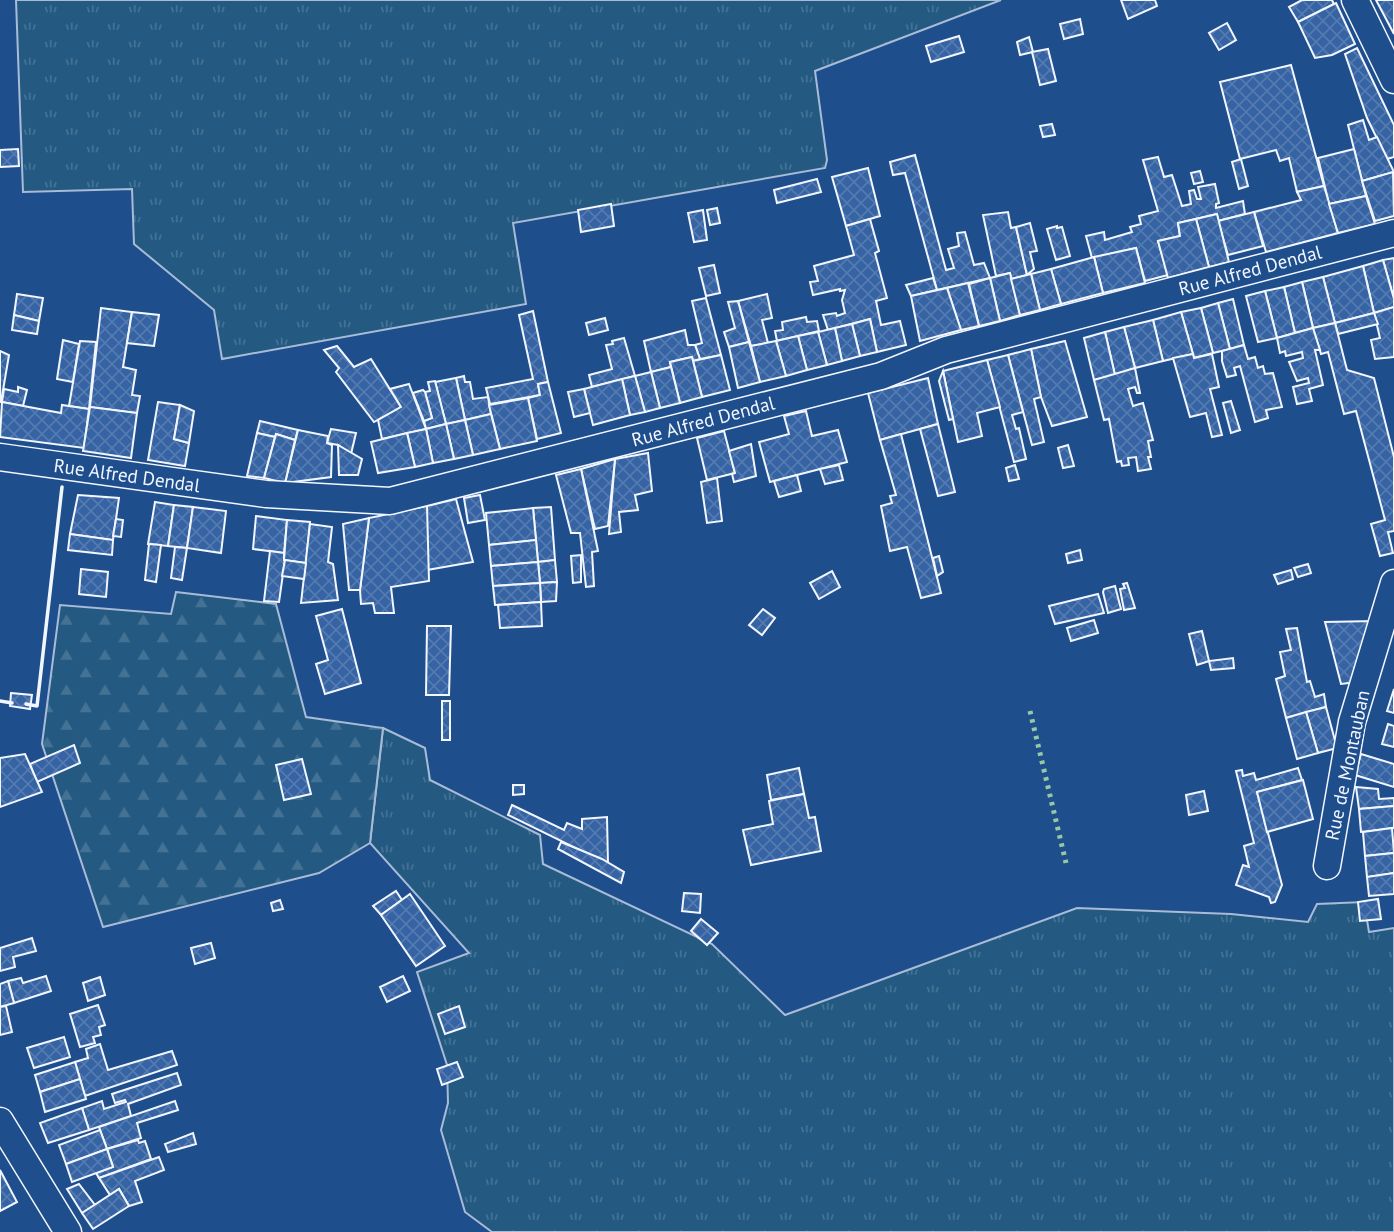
<svg xmlns="http://www.w3.org/2000/svg" width="1394" height="1232" font-family="'PT Sans',sans-serif">
<defs>
<pattern id="grass-tufts" width="24" height="20" patternUnits="userSpaceOnUse" patternTransform="scale(1.75)"><rect width="24" height="20" fill="#245a82"/><path d="M3 7l-1-3M5 7V3M7 7l1-3M15 17l-1-3M17 17v-4M19 17l1-3" fill="none" stroke="#447295"/></pattern>
<pattern id="forest-firs" width="22" height="20" patternUnits="userSpaceOnUse" patternTransform="scale(1.75)"><rect width="22" height="20" fill="#245a82"/><path d="M5 1l3.5 6h-7zM16 11l3.5 6h-7z" fill="#447295"/></pattern>
<pattern id="building-cross-hatch" width="8" height="8" patternUnits="userSpaceOnUse" patternTransform="scale(1.75)"><rect width="8" height="8" fill="#3563a3"/><path d="M0 0l8 8M0 8l8-8" fill="none" stroke="#537ab1"/></pattern>
</defs>
<rect width="100%" height="100%" fill="#1f4e8c"/>
<g fill="url(#grass-tufts)" stroke="#a8bbd7" stroke-width="2">
<path d="M 16,0 L 1001,0 L 815,71 L 827,160 L 825,168 L 513,223 L 526,304 L 222,359 L 214,310 L 134,244 L 132,189 L 23,192 Z"/>
<path d="M 383,728 L 425,748 L 430,780 L 540,835 L 543,864 L 712,944 L 785,1015 L 1077,908 L 1231,914 L 1308,922 L 1317,904 L 1364,902 L 1369,932 L 1394,928 L 1394,1232 L 492,1232 L 465,1212 L 441,1130 L 448,1103 L 447,1065 L 417,972 L 469,953 L 370,843 Z"/>
</g>
<path fill="url(#forest-firs)" stroke="#a8bbd7" stroke-width="2" d="M 176,592 L 276,604 L 306,717 L 383,728 L 370,843 L 319,873 L 103,927 L 42,744 L 60,605 L 171,614 Z"/>
<g fill="url(#building-cross-hatch)" stroke="#f2f6ff" stroke-width="2">
<path d="M 1121,0 L 1155,0 L 1157,6 L 1128,19 Z"/>
<path d="M 1302,0 L 1332,0 L 1334,4 L 1298,22 L 1289,7 Z"/>
<path d="M 1376,0 L 1394,0 L 1394,34 Z"/>
<path d="M 1336,3 L 1355,44 L 1332,55 L 1315,58 L 1298,22 Z"/>
<path d="M 1080,19 L 1083,34 L 1064,39 L 1060,24 Z"/>
<path d="M 1227,23 L 1236,40 L 1219,50 L 1209,33 Z"/>
<path d="M 959,36 L 964,52 L 931,62 L 926,46 Z"/>
<path d="M 1029,37 L 1033,52 L 1020,55 L 1017,42 Z"/>
<path d="M 1357,48 L 1394,125 L 1394,157 L 1387,159 L 1367,118 L 1345,54 Z"/>
<path d="M 1048,49 L 1056,81 L 1040,85 L 1032,52 Z"/>
<path d="M 1291,65 L 1324,186 L 1297,192 L 1289,158 L 1280,161 L 1276,150 L 1240,159 L 1220,82 Z"/>
<path d="M 1363,120 L 1369,140 L 1377,137 L 1394,172 L 1362,181 L 1348,125 Z"/>
<path d="M 1052,124 L 1055,135 L 1043,137 L 1040,126 Z"/>
<path d="M 18,149 L 19,166 L 0,167 L 0,150 Z"/>
<path d="M 1354,149 L 1366,196 L 1329,204 L 1318,158 Z"/>
<path d="M 915,155 L 946,270 L 954,268 L 948,249 L 959,246 L 957,233 L 965,232 L 974,265 L 984,263 L 990,278 L 937,290 L 905,173 L 893,175 L 890,162 Z"/>
<path d="M 1158,157 L 1164,177 L 1172,175 L 1182,206 L 1191,204 L 1189,191 L 1194,190 L 1197,199 L 1201,199 L 1198,187 L 1215,184 L 1219,203 L 1216,204 L 1216,208 L 1243,201 L 1245,214 L 1218,221 L 1217,214 L 1178,223 L 1180,236 L 1158,241 L 1168,275 L 1145,281 L 1136,248 L 1092,258 L 1086,236 L 1104,232 L 1105,240 L 1132,232 L 1130,227 L 1141,224 L 1139,216 L 1158,211 L 1143,160 Z"/>
<path d="M 1241,159 L 1248,186 L 1239,189 L 1232,162 Z"/>
<path d="M 868,168 L 880,216 L 846,226 L 832,177 Z"/>
<path d="M 1200,171 L 1203,182 L 1194,184 L 1191,173 Z"/>
<path d="M 1393,172 L 1394,216 L 1375,221 L 1362,181 Z"/>
<path d="M 817,179 L 821,192 L 777,203 L 774,190 Z"/>
<path d="M 1324,186 L 1338,233 L 1266,252 L 1254,212 L 1301,200 L 1297,192 Z"/>
<path d="M 1366,196 L 1375,224 L 1338,233 L 1329,204 Z"/>
<path d="M 611,204 L 614,226 L 581,232 L 578,210 Z"/>
<path d="M 717,208 L 720,223 L 710,225 L 707,210 Z"/>
<path d="M 703,210 L 707,240 L 694,242 L 688,213 Z"/>
<path d="M 1008,212 L 1011,228 L 1016,227 L 1027,275 L 1011,279 L 1010,273 L 996,276 L 983,215 Z"/>
<path d="M 1254,212 L 1263,246 L 1228,255 L 1218,221 Z"/>
<path d="M 1217,214 L 1229,262 L 1209,267 L 1196,219 Z"/>
<path d="M 870,219 L 879,251 L 875,253 L 887,298 L 876,301 L 881,325 L 900,321 L 906,345 L 877,352 L 870,319 L 828,330 L 823,315 L 836,313 L 837,316 L 845,313 L 842,300 L 845,290 L 840,291 L 840,289 L 813,295 L 810,282 L 818,281 L 814,266 L 854,255 L 846,226 Z"/>
<path d="M 1196,219 L 1209,267 L 1168,278 L 1158,241 L 1180,236 L 1178,223 Z"/>
<path d="M 1030,223 L 1037,251 L 1030,252 L 1034,269 L 1027,275 L 1016,227 Z"/>
<path d="M 1057,226 L 1057,228 L 1062,227 L 1070,256 L 1056,260 L 1047,229 Z"/>
<path d="M 1136,248 L 1145,283 L 1103,293 L 1094,257 Z"/>
<path d="M 1094,257 L 1103,293 L 1061,304 L 1051,269 Z"/>
<path d="M 1394,258 L 1394,299 L 1383,260 Z"/>
<path d="M 1383,260 L 1394,299 L 1394,307 L 1374,313 L 1363,266 Z"/>
<path d="M 714,265 L 720,293 L 706,296 L 699,268 Z"/>
<path d="M 1363,266 L 1374,313 L 1335,323 L 1323,277 Z"/>
<path d="M 1051,269 L 1061,304 L 1040,310 L 1031,274 Z"/>
<path d="M 1010,273 L 1020,315 L 1000,321 L 990,278 Z"/>
<path d="M 1031,274 L 1040,310 L 1020,315 L 1011,279 Z"/>
<path d="M 1323,277 L 1335,323 L 1313,328 L 1302,282 Z"/>
<path d="M 933,278 L 937,290 L 911,296 L 906,285 Z"/>
<path d="M 990,278 L 1000,321 L 979,326 L 969,284 Z"/>
<path d="M 1302,282 L 1313,328 L 1295,333 L 1284,287 Z"/>
<path d="M 968,283 L 979,326 L 961,330 L 947,288 Z"/>
<path d="M 1284,287 L 1295,333 L 1277,338 L 1265,291 Z"/>
<path d="M 947,288 L 961,330 L 920,341 L 911,296 Z"/>
<path d="M 1265,291 L 1277,338 L 1258,342 L 1246,296 Z"/>
<path d="M 17,294 L 43,298 L 39,321 L 14,315 Z"/>
<path d="M 767,294 L 772,318 L 762,320 L 768,343 L 751,346 L 738,301 Z"/>
<path d="M 706,298 L 721,355 L 700,359 L 695,345 L 702,343 L 692,301 Z"/>
<path d="M 1233,299 L 1244,345 L 1230,349 L 1218,303 Z"/>
<path d="M 738,301 L 749,342 L 729,347 L 724,332 L 735,328 L 728,302 Z"/>
<path d="M 1218,303 L 1230,349 L 1213,353 L 1201,308 Z"/>
<path d="M 1394,307 L 1394,357 L 1375,359 L 1371,340 L 1380,338 L 1374,313 Z"/>
<path d="M 101,308 L 132,312 L 123,367 L 136,370 L 132,395 L 140,396 L 137,413 L 90,407 Z"/>
<path d="M 1201,308 L 1213,353 L 1194,358 L 1181,312 Z"/>
<path d="M 533,311 L 548,382 L 538,384 L 540,395 L 490,404 L 486,388 L 533,379 L 519,315 Z"/>
<path d="M 132,312 L 159,315 L 154,346 L 127,343 Z"/>
<path d="M 1181,312 L 1193,354 L 1163,361 L 1153,320 Z"/>
<path d="M 1374,313 L 1378,324 L 1338,334 L 1335,323 Z"/>
<path d="M 14,315 L 39,321 L 37,334 L 12,330 Z"/>
<path d="M 806,317 L 807,322 L 817,321 L 819,331 L 777,341 L 775,331 L 783,330 L 782,322 Z"/>
<path d="M 605,318 L 608,330 L 589,335 L 586,323 Z"/>
<path d="M 870,319 L 877,352 L 860,356 L 852,324 Z"/>
<path d="M 1153,320 L 1163,361 L 1135,368 L 1124,327 Z"/>
<path d="M 1335,323 L 1347,370 L 1374,378 L 1394,457 L 1394,531 L 1388,532 L 1393,553 L 1380,556 L 1371,524 L 1385,520 L 1356,411 L 1344,414 L 1328,352 L 1321,354 L 1313,328 Z"/>
<path d="M 852,324 L 860,356 L 842,361 L 835,328 Z"/>
<path d="M 1124,327 L 1135,368 L 1115,375 L 1105,332 Z"/>
<path d="M 835,328 L 842,361 L 827,365 L 818,332 Z"/>
<path d="M 1313,328 L 1320,350 L 1315,350 L 1323,385 L 1309,389 L 1312,401 L 1297,404 L 1293,387 L 1309,383 L 1308,378 L 1297,381 L 1289,362 L 1303,358 L 1302,352 L 1286,356 L 1285,351 L 1280,353 L 1277,338 Z"/>
<path d="M 685,330 L 688,345 L 695,345 L 700,359 L 693,361 L 692,357 L 670,362 L 671,367 L 651,372 L 644,341 Z"/>
<path d="M 818,332 L 827,365 L 807,370 L 798,336 Z"/>
<path d="M 1105,332 L 1115,375 L 1094,380 L 1084,338 Z"/>
<path d="M 798,336 L 807,370 L 786,376 L 776,341 Z"/>
<path d="M 624,338 L 635,376 L 592,387 L 589,375 L 612,369 L 606,345 L 613,344 L 612,341 Z"/>
<path d="M 63,340 L 79,344 L 73,382 L 57,379 Z"/>
<path d="M 80,341 L 96,342 L 89,409 L 69,406 Z"/>
<path d="M 776,341 L 786,376 L 760,382 L 751,346 Z"/>
<path d="M 1065,341 L 1087,417 L 1052,426 L 1041,397 L 1031,349 Z"/>
<path d="M 749,342 L 760,382 L 738,388 L 729,347 Z"/>
<path d="M 1244,345 L 1248,359 L 1255,357 L 1258,368 L 1263,366 L 1265,374 L 1273,373 L 1282,407 L 1266,410 L 1268,418 L 1255,422 L 1240,366 L 1234,368 L 1236,375 L 1227,377 L 1222,361 L 1222,351 Z"/>
<path d="M 337,346 L 354,367 L 371,359 L 401,407 L 374,422 L 336,372 L 339,368 L 324,350 Z"/>
<path d="M 1031,349 L 1041,397 L 1034,399 L 1044,442 L 1032,445 L 1008,355 Z"/>
<path d="M 0,351 L 9,355 L 1,402 L 0,402 Z"/>
<path d="M 1193,354 L 1194,358 L 1212,354 L 1219,387 L 1210,389 L 1222,435 L 1212,437 L 1206,413 L 1190,417 L 1173,358 Z"/>
<path d="M 721,355 L 730,390 L 702,397 L 693,361 Z"/>
<path d="M 1008,355 L 1023,412 L 1012,415 L 1016,429 L 1019,428 L 1026,459 L 1014,462 L 987,360 Z"/>
<path d="M 692,357 L 702,397 L 680,403 L 670,362 Z"/>
<path d="M 987,360 L 1000,407 L 977,413 L 982,436 L 958,442 L 943,371 Z"/>
<path d="M 671,367 L 680,403 L 660,408 L 651,372 Z"/>
<path d="M 1135,368 L 1140,393 L 1137,393 L 1135,387 L 1128,389 L 1133,406 L 1143,403 L 1153,440 L 1148,441 L 1151,457 L 1148,457 L 1151,469 L 1138,471 L 1136,457 L 1128,458 L 1129,465 L 1122,466 L 1121,461 L 1117,462 L 1109,419 L 1104,420 L 1094,380 Z"/>
<path d="M 943,371 L 953,419 L 949,420 L 939,381 Z"/>
<path d="M 651,372 L 660,408 L 645,412 L 635,376 Z"/>
<path d="M 464,376 L 465,382 L 470,382 L 473,399 L 488,397 L 491,414 L 465,420 L 456,378 Z"/>
<path d="M 635,376 L 645,412 L 630,415 L 622,379 Z"/>
<path d="M 456,378 L 465,420 L 446,424 L 435,382 Z"/>
<path d="M 928,378 L 938,424 L 880,440 L 868,393 Z"/>
<path d="M 622,379 L 630,415 L 593,425 L 584,389 Z"/>
<path d="M 435,381 L 446,424 L 426,429 L 424,421 L 432,418 L 425,392 L 430,391 L 428,382 Z"/>
<path d="M 548,382 L 561,433 L 537,439 L 528,398 L 540,395 L 538,384 Z"/>
<path d="M 409,384 L 426,429 L 382,439 L 378,420 L 401,407 L 390,389 Z"/>
<path d="M 18,387 L 27,390 L 23,406 L 2,402 L 4,389 L 18,392 Z"/>
<path d="M 584,389 L 590,413 L 574,417 L 568,392 Z"/>
<path d="M 423,390 L 425,392 L 432,418 L 424,421 L 413,393 Z"/>
<path d="M 528,398 L 537,441 L 500,449 L 489,405 Z"/>
<path d="M 1231,401 L 1240,430 L 1231,433 L 1223,403 Z"/>
<path d="M 2,402 L 61,413 L 62,405 L 89,409 L 84,448 L 0,437 Z"/>
<path d="M 158,402 L 180,405 L 174,439 L 189,443 L 185,466 L 148,460 Z"/>
<path d="M 180,405 L 194,411 L 189,443 L 174,439 Z"/>
<path d="M 90,407 L 137,413 L 131,458 L 83,451 Z"/>
<path d="M 806,411 L 812,436 L 838,430 L 847,462 L 770,482 L 759,442 L 789,434 L 784,416 Z"/>
<path d="M 491,414 L 500,449 L 473,455 L 465,420 Z"/>
<path d="M 465,420 L 473,455 L 454,459 L 446,424 Z"/>
<path d="M 260,421 L 298,430 L 295,440 L 276,434 L 275,437 L 257,433 Z"/>
<path d="M 446,424 L 454,459 L 433,463 L 426,429 Z"/>
<path d="M 938,424 L 955,492 L 938,496 L 920,429 Z"/>
<path d="M 331,429 L 356,433 L 351,454 L 338,445 L 327,443 Z"/>
<path d="M 426,429 L 433,463 L 415,467 L 407,433 Z"/>
<path d="M 298,430 L 328,436 L 327,443 L 332,445 L 331,477 L 285,483 Z"/>
<path d="M 724,431 L 735,473 L 707,480 L 697,438 Z"/>
<path d="M 257,433 L 275,437 L 264,478 L 247,476 Z"/>
<path d="M 407,433 L 415,467 L 378,473 L 371,442 Z"/>
<path d="M 276,434 L 295,440 L 285,483 L 264,478 Z"/>
<path d="M 901,434 L 941,593 L 921,598 L 907,547 L 890,551 L 881,506 L 892,503 L 890,496 L 896,495 L 880,440 Z"/>
<path d="M 751,444 L 756,476 L 734,482 L 732,474 L 735,473 L 729,451 Z"/>
<path d="M 338,445 L 362,459 L 358,475 L 339,475 Z"/>
<path d="M 1068,445 L 1074,466 L 1063,468 L 1058,448 Z"/>
<path d="M 648,453 L 652,491 L 635,495 L 638,510 L 619,512 L 621,532 L 609,534 L 615,459 Z"/>
<path d="M 615,459 L 608,526 L 595,529 L 581,469 Z"/>
<path d="M 839,465 L 843,480 L 825,484 L 820,469 Z"/>
<path d="M 1015,465 L 1019,479 L 1009,481 L 1006,468 Z"/>
<path d="M 581,469 L 598,551 L 592,552 L 594,586 L 586,587 L 580,533 L 571,533 L 556,475 Z"/>
<path d="M 797,475 L 801,491 L 779,497 L 774,481 Z"/>
<path d="M 717,478 L 722,521 L 707,523 L 701,482 Z"/>
<path d="M 78,495 L 119,498 L 113,540 L 70,534 Z"/>
<path d="M 480,495 L 485,520 L 468,523 L 464,498 Z"/>
<path d="M 456,499 L 473,562 L 427,570 L 427,506 Z"/>
<path d="M 155,502 L 174,505 L 168,546 L 148,544 Z"/>
<path d="M 174,505 L 193,507 L 187,548 L 168,546 Z"/>
<path d="M 427,506 L 429,581 L 391,587 L 394,613 L 375,613 L 373,603 L 361,604 L 360,590 L 369,518 Z"/>
<path d="M 193,507 L 226,511 L 221,553 L 187,548 Z"/>
<path d="M 551,507 L 555,560 L 538,562 L 533,508 Z"/>
<path d="M 533,508 L 536,540 L 489,545 L 486,513 Z"/>
<path d="M 256,516 L 287,520 L 284,553 L 253,549 Z"/>
<path d="M 369,518 L 360,590 L 349,590 L 343,524 Z"/>
<path d="M 116,519 L 123,520 L 121,537 L 113,536 Z"/>
<path d="M 287,520 L 310,522 L 306,563 L 284,560 Z"/>
<path d="M 310,524 L 332,527 L 328,562 L 333,564 L 338,600 L 301,603 Z"/>
<path d="M 70,534 L 113,540 L 112,555 L 68,550 Z"/>
<path d="M 536,540 L 538,562 L 491,566 L 489,545 Z"/>
<path d="M 149,544 L 161,545 L 156,582 L 145,580 Z"/>
<path d="M 175,547 L 187,548 L 182,580 L 171,578 Z"/>
<path d="M 1080,550 L 1082,560 L 1068,563 L 1066,554 Z"/>
<path d="M 270,551 L 284,553 L 284,560 L 285,560 L 279,602 L 264,601 Z"/>
<path d="M 581,555 L 581,582 L 573,583 L 571,556 Z"/>
<path d="M 939,556 L 943,572 L 937,576 L 933,558 Z"/>
<path d="M 285,560 L 306,563 L 304,579 L 282,576 Z"/>
<path d="M 555,560 L 557,582 L 540,583 L 538,562 Z"/>
<path d="M 538,562 L 540,583 L 493,586 L 491,566 Z"/>
<path d="M 1308,564 L 1311,573 L 1298,577 L 1294,568 Z"/>
<path d="M 81,569 L 108,572 L 106,597 L 79,594 Z"/>
<path d="M 1291,570 L 1293,579 L 1278,584 L 1274,575 Z"/>
<path d="M 832,571 L 840,587 L 819,599 L 810,583 Z"/>
<path d="M 557,582 L 556,601 L 541,602 L 540,583 Z"/>
<path d="M 540,583 L 541,602 L 495,605 L 493,586 Z"/>
<path d="M 1127,583 L 1135,608 L 1124,610 L 1120,589 L 1125,588 L 1123,584 Z"/>
<path d="M 1115,586 L 1121,609 L 1108,613 L 1103,592 L 1104,589 Z"/>
<path d="M 1098,594 L 1104,613 L 1055,624 L 1049,606 Z"/>
<path d="M 541,602 L 542,626 L 500,628 L 498,605 Z"/>
<path d="M 342,609 L 361,683 L 325,694 L 316,664 L 328,660 L 316,616 Z"/>
<path d="M 763,609 L 775,618 L 762,635 L 749,625 Z"/>
<path d="M 1094,620 L 1098,633 L 1071,641 L 1067,628 Z"/>
<path d="M 1375,621 L 1357,682 L 1341,684 L 1325,622 Z"/>
<path d="M 427,626 L 451,626 L 449,695 L 426,695 Z"/>
<path d="M 1297,628 L 1307,682 L 1310,681 L 1315,697 L 1324,694 L 1326,707 L 1286,718 L 1276,679 L 1285,676 L 1280,652 L 1291,650 L 1286,629 Z"/>
<path d="M 1202,631 L 1209,661 L 1197,665 L 1189,634 Z"/>
<path d="M 1233,658 L 1234,668 L 1211,670 L 1209,661 Z"/>
<path d="M 1394,689 L 1394,713 L 1387,711 Z"/>
<path d="M 11,693 L 32,695 L 30,709 L 10,706 Z"/>
<rect x="442" y="701" width="8" height="39"/>
<path d="M 1326,707 L 1337,748 L 1318,753 L 1306,712 Z"/>
<path d="M 1306,712 L 1318,753 L 1297,759 L 1286,718 Z"/>
<path d="M 1388,724 L 1394,726 L 1394,747 L 1382,744 Z"/>
<path d="M 74,745 L 80,763 L 37,782 L 30,764 Z"/>
<path d="M 25,754 L 42,792 L 0,807 L 0,758 Z"/>
<path d="M 1361,754 L 1394,764 L 1394,787 L 1355,775 Z"/>
<path d="M 302,759 L 311,794 L 284,800 L 276,765 Z"/>
<path d="M 799,768 L 804,794 L 771,800 L 767,775 Z"/>
<path d="M 1298,768 L 1302,780 L 1257,792 L 1282,885 L 1275,902 L 1271,903 L 1269,897 L 1236,885 L 1243,865 L 1249,867 L 1244,846 L 1254,843 L 1236,771 L 1242,770 L 1243,776 L 1254,773 L 1256,780 Z"/>
<path d="M 1303,780 L 1313,819 L 1267,832 L 1257,792 Z"/>
<path d="M 513,785 L 524,785 L 524,794 L 513,795 Z"/>
<path d="M 1356,787 L 1378,789 L 1379,799 L 1394,798 L 1394,806 L 1359,809 Z"/>
<path d="M 1204,791 L 1208,811 L 1189,815 L 1186,795 Z"/>
<path d="M 804,794 L 809,818 L 815,817 L 821,851 L 751,865 L 743,830 L 773,824 L 769,801 Z"/>
<path d="M 512,805 L 564,830 L 567,823 L 582,829 L 582,819 L 607,817 L 608,864 L 508,815 Z"/>
<path d="M 1394,806 L 1394,828 L 1361,832 L 1359,809 Z"/>
<path d="M 1392,828 L 1394,853 L 1365,856 L 1363,832 Z"/>
<path d="M 561,842 L 602,859 L 624,872 L 621,883 L 558,849 Z"/>
<path d="M 1394,853 L 1394,873 L 1367,877 L 1365,856 Z"/>
<path d="M 1394,873 L 1394,894 L 1369,896 L 1367,877 Z"/>
<path d="M 396,891 L 402,900 L 381,915 L 373,906 Z"/>
<path d="M 684,893 L 701,894 L 700,913 L 682,911 Z"/>
<path d="M 410,894 L 445,946 L 416,966 L 381,915 Z"/>
<path d="M 1378,899 L 1381,919 L 1360,921 L 1358,902 Z"/>
<path d="M 280,900 L 283,909 L 273,911 L 271,903 Z"/>
<path d="M 701,919 L 718,933 L 707,945 L 691,931 Z"/>
<path d="M 32,938 L 36,951 L 13,957 L 15,967 L 0,971 L 0,948 Z"/>
<path d="M 211,943 L 215,958 L 195,964 L 191,948 Z"/>
<path d="M 46,976 L 51,991 L 14,1003 L 8,981 L 21,978 L 23,983 Z"/>
<path d="M 403,976 L 410,991 L 387,1002 L 380,987 Z"/>
<path d="M 100,977 L 105,995 L 88,1001 L 83,983 Z"/>
<path d="M 8,981 L 14,1003 L 0,1007 L 0,984 Z"/>
<path d="M 98,1005 L 105,1025 L 99,1027 L 101,1035 L 93,1037 L 95,1043 L 80,1047 L 70,1014 Z"/>
<path d="M 6,1006 L 12,1032 L 0,1035 L 0,1007 Z"/>
<path d="M 459,1006 L 465,1027 L 445,1034 L 438,1014 Z"/>
<path d="M 64,1037 L 70,1057 L 34,1068 L 27,1048 Z"/>
<path d="M 100,1044 L 108,1070 L 172,1051 L 177,1065 L 85,1096 L 75,1062 L 88,1058 L 86,1049 Z"/>
<path d="M 75,1062 L 80,1079 L 40,1092 L 35,1075 Z"/>
<path d="M 457,1062 L 463,1077 L 442,1085 L 437,1069 Z"/>
<path d="M 177,1073 L 181,1085 L 128,1104 L 131,1116 L 89,1130 L 82,1108 L 102,1101 L 104,1109 L 126,1102 L 125,1100 L 115,1103 L 112,1094 Z"/>
<path d="M 80,1079 L 86,1099 L 45,1112 L 40,1092 Z"/>
<path d="M 175,1101 L 178,1110 L 137,1123 L 141,1138 L 107,1149 L 99,1127 Z"/>
<path d="M 82,1108 L 89,1130 L 48,1143 L 40,1123 Z"/>
<path d="M 100,1130 L 107,1149 L 66,1164 L 59,1145 Z"/>
<path d="M 193,1133 L 196,1144 L 168,1152 L 165,1144 Z"/>
<path d="M 138,1140 L 139,1143 L 145,1141 L 151,1159 L 99,1178 L 96,1173 L 113,1167 L 107,1149 Z"/>
<path d="M 107,1149 L 113,1167 L 72,1182 L 66,1164 Z"/>
<path d="M 159,1157 L 164,1170 L 135,1181 L 142,1202 L 129,1206 L 119,1189 L 110,1195 L 99,1178 Z"/>
<path d="M 0,1170 L 17,1202 L 0,1211 Z"/>
<path d="M 79,1184 L 95,1205 L 82,1213 L 67,1189 Z"/>
<path d="M 119,1189 L 129,1206 L 93,1229 L 82,1213 Z"/>
</g>
<g fill="none" stroke-linecap="round" stroke-linejoin="round">
<defs>
<g id="street">
<path d="M 1355,0 L 1394,80"/>
<path d="M 0,457 L 266,494 L 390,501 L 881,376 L 946,350 L 1394,233"/>
<path d="M 1327,866 L 1352,722 L 1394,583"/>
<path d="M 0,1121 L 68,1232"/>
</g>
</defs>
<use href="#street" stroke="#f2f6ff" stroke-width="29"/>
<use href="#street" stroke="#1f4e8c" stroke-width="26"/>
<path stroke="#97c8a6" stroke-width="5" stroke-dasharray="3.5 5" stroke-linecap="butt" d="M 1030,711 L 1066,863"/>
<g stroke="#f2f6ff" stroke-width="3.5">
<path d="M 0,701 L 12,703"/>
<path d="M 26,704 L 37,706 L 62,487"/>
</g>
</g>
<g text-anchor="middle" dominant-baseline="central" stroke-width="5" stroke-linejoin="round" paint-order="stroke">
<g font-size="19" fill="#f2f6ff" stroke="#1f4e8c">
<text transform="translate(1250 270) rotate(-15)">Rue Alfred Dendal</text>
<text transform="translate(703 421) rotate(-15)">Rue Alfred Dendal</text>
<text transform="translate(127 475) rotate(8)">Rue Alfred Dendal</text>
<text transform="translate(1347 765) rotate(-78)">Rue de Montauban</text>
</g>
</g>
</svg>
